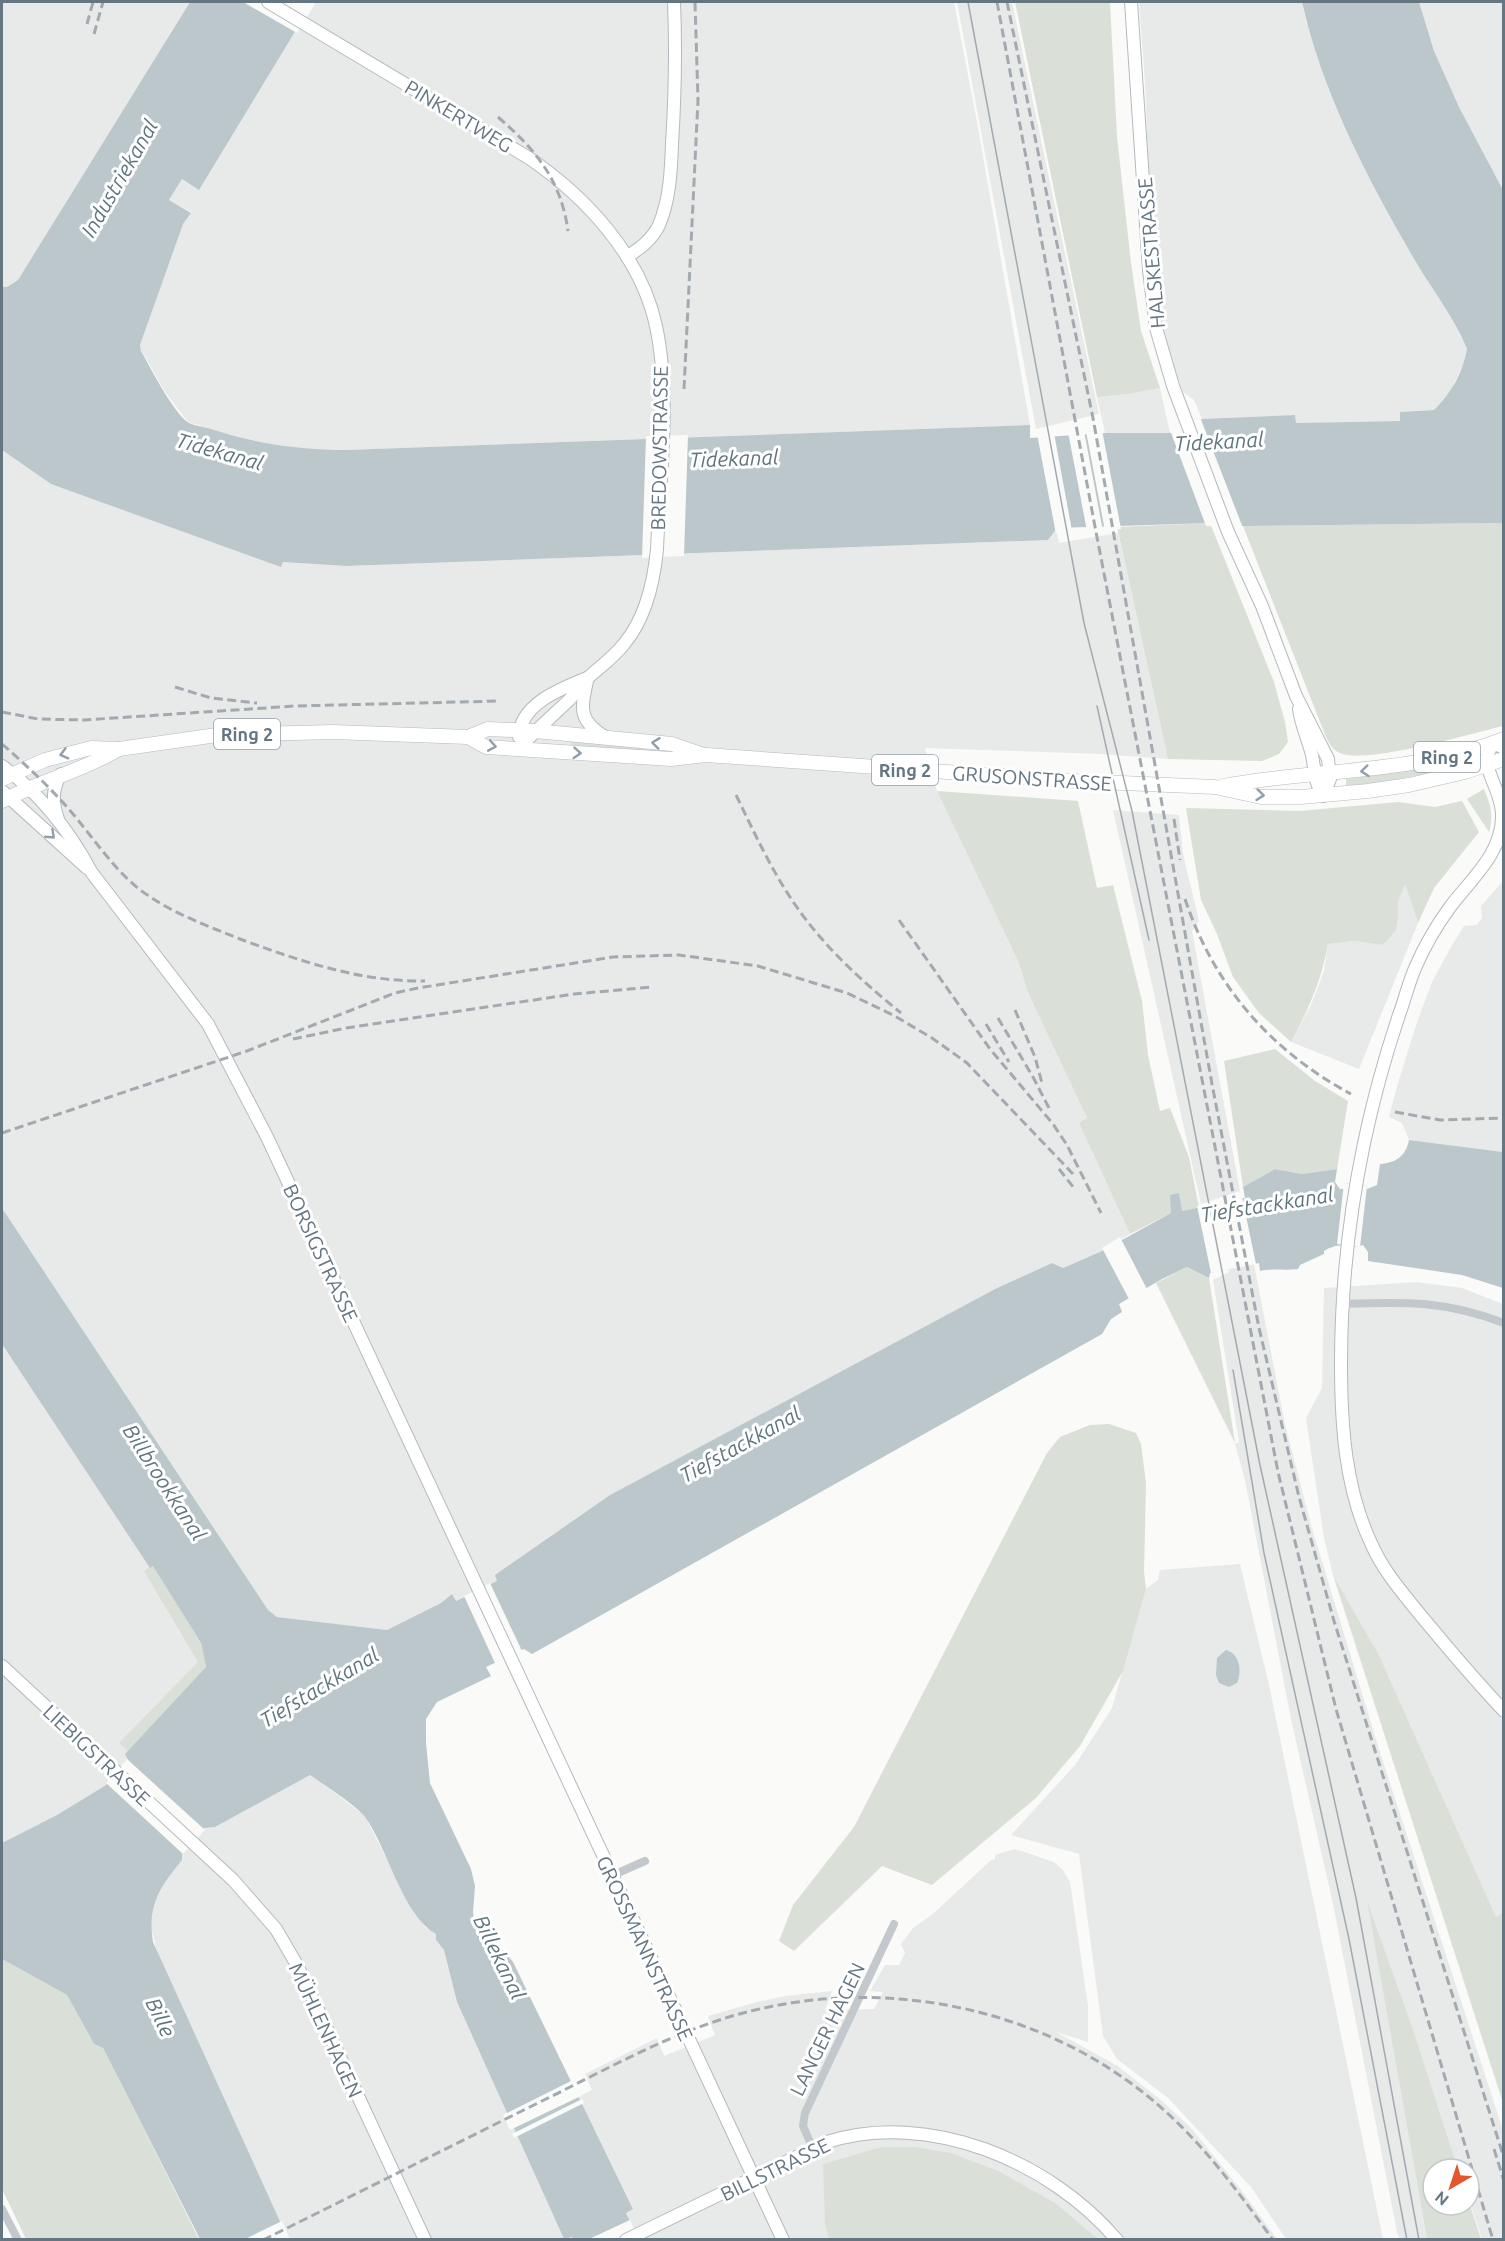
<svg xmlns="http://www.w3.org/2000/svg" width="1505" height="2241" font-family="Ubuntu,sans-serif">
<rect width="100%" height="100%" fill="#fafaf8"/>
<g fill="#e8e9e9">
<path d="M 2,2 L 190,2 L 18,280 L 7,287 L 2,287 Z"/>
<path d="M 313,2 L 954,2 L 977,122 L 1030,425 L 347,450 L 313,450 L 274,445 L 229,435 L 188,422 L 165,392 L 141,350 L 140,345 L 171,256 L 183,224 L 191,212 L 169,200 L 182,179 L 199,189 Z"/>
<path d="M 957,2 L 1012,2 L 1099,414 L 1036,429 Z"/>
<path d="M 1139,2 L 1302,2 L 1306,21 L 1467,349 L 1465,361 L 1450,392 L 1434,410 L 1400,412 L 1400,421 L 1296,423 L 1295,415 L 1202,419 L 1194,400 L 1183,392 L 1170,357 L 1159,316 L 1152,265 L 1145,82 Z"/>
<path d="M 1419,2 L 1503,2 L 1503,190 L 1459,107 L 1434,51 Z"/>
<path d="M 1160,388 L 1170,433 L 1105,433 L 1097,397 L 1128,394 Z"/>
<path d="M 2,450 L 51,484 L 283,562 L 346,566 L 1048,540 L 1056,528 L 1059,543 L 1118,533 L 1168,759 L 1100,754 L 925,748 L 937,791 L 1018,961 L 1029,995 L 1087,1118 L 1079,1123 L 1130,1234 L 1102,1251 L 1063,1268 L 1052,1263 L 995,1289 L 610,1495 L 496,1575 L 498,1581 L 455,1601 L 452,1594 L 441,1603 L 387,1630 L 277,1617 L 268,1610 L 2,1208 Z"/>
<path d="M 1113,810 L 1179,815 L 1183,854 L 1199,921 L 1192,931 L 1240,1191 L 1201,1204 Z"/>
<path d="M 1503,881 L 1503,1152 L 1409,1140 L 1402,1123 L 1389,1117 L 1398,1083 L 1417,1022 L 1432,982 L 1451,947 L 1464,926 L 1477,925 L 1482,918 L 1481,906 Z"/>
<path d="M 1405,883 L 1418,923 L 1359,1069 L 1291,1042 L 1311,1005 L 1324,971 L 1328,944 L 1354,941 L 1384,945 L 1398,917 L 1398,902 Z"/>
<path d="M 1253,1259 L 1285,1424 L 1311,1525 L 1378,1746 L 1503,2130 L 1503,2239 L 1482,2239 L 1469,2200 L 1469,2169 L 1458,2169 L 1414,2032 L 1368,1905 L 1427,2239 L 1400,2239 L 1397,2232 L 1333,1904 L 1291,1719 L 1245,1480 L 1235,1444 L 1239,1442 L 1213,1280 L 1229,1272 L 1228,1264 Z"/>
<path d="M 1416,1282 L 1462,1288 L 1503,1304 L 1504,1911 L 1496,1917 L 1379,1655 L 1333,1575 L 1324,1538 L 1306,1418 L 1322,1388 L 1324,1288 Z"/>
<path d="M 2,1344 L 150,1567 L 206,1667 L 125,1754 L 128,1760 L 106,1785 L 57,1815 L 2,1843 Z"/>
<path d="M 1240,1564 L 1269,1685 L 1383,2239 L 1286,2239 L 1251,2187 L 1168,2098 L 1117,2059 L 1103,2036 L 1079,1854 L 1011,1835 L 1075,1765 L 1112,1708 L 1146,1589 L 1158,1580 L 1160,1570 Z"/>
<path d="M 311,1774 L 365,1816 L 414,1913 L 426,1928 L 436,1933 L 436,1940 L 444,1950 L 457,2002 L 564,2239 L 288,2239 L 158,1956 L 151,1927 L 152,1908 L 164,1882 L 182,1860 L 181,1853 L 204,1828 L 215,1827 Z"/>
<path d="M 1015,1849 L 1054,1862 L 1063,1870 L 1070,1882 L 1088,2006 L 1088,2042 L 1056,2032 L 1118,2066 L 1162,2101 L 1192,2129 L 1242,2191 L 1277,2239 L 639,2239 L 626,2212 L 633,2208 L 578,2097 L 592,2090 L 585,2074 L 657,2038 L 664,2056 L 715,2035 L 708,2016 L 757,2002 L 785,1996 L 832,1991 L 825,2010 L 874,2009 L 883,1992 L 870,1991 L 885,1965 L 899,1965 L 905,1953 L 901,1944 L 913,1928 L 934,1913 L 991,1860 L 995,1859 L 995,1855 Z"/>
</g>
<g fill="#dadfd7">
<path d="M 1015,2 L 1110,2 L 1117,137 L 1131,263 L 1141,331 L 1160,388 L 1128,394 L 1097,397 Z"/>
<path d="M 1210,523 L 1274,682 L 1285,722 L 1288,742 L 1279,754 L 1262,761 L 1168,759 L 1117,527 Z"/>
<path d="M 1503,523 L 1503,726 C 1473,733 1365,765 1340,753 C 1330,749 1326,737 1322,727 L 1243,526 Z"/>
<path d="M 571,739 L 667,750 L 666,753 L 571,747 Z"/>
<path d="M 1473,758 L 1473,763 C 1431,774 1389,781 1346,787 L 1346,779 L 1428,768 Z"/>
<path d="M 1484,789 C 1490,803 1494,816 1489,832 L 1467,799 Z"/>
<path d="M 937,791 L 1078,801 L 1097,888 L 1113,885 L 1142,1001 L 1148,1055 L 1160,1111 L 1170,1108 L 1189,1157 L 1199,1208 L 1171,1213 L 1130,1234 L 1079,1123 L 1087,1118 L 1029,995 L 1018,961 Z"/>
<path d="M 1462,801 L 1479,832 L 1434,888 L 1418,923 L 1405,884 L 1398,902 L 1398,917 L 1396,930 L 1383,945 L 1354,941 L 1328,944 C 1321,982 1309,1008 1291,1042 L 1259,1013 L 1233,977 L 1217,934 L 1201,900 L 1186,808 L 1300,811 L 1398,802 L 1435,807 Z"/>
<path d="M 1275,1049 L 1315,1081 L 1348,1101 L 1337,1169 L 1302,1174 L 1275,1169 L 1243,1187 L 1224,1061 Z"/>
<path d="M 1187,1267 L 1209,1278 L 1235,1443 L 1156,1283 Z"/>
<path d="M 1109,1424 L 1136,1433 L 1141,1444 L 1146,1483 L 1144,1572 L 1146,1589 L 1123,1671 L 1080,1746 L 1036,1798 L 932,1885 L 882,1866 L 794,1951 L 779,1941 L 793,1905 L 854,1827 L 1047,1453 L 1060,1437 L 1090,1425 Z"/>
<path d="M 153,1565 L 201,1643 L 206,1667 L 128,1751 L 119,1743 L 198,1662 L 144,1571 Z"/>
<path d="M 1333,1575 L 1379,1655 L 1496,1917 L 1503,1912 L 1503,2103 Z"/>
<path d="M 1367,1901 L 1414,2032 L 1458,2169 L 1433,2169 L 1433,2205 L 1469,2205 L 1469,2202 L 1481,2239 L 1427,2239 Z"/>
<path d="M 2,1959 L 67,1995 L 94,2044 L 103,2048 L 199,2239 L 26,2239 L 2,2189 Z"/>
<path d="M 882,2147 L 915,2147 L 951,2153 L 998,2171 L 1055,2203 L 1098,2239 L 829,2239 L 825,2223 L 823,2164 Z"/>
</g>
<g fill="#bbc7cb">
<path d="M 190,2 L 313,2 L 199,190 L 182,179 L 169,200 L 191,213 L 183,224 L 140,345 L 141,351 C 150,367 174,414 189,423 C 196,426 205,427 211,429 C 256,444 301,450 347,450 L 1030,425 L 1030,438 L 1105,433 L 1170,433 L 1202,419 L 1295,415 L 1296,423 L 1400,421 L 1400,412 L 1434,410 C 1451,393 1463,373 1467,349 C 1453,314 1427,283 1409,250 C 1364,172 1322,90 1302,2 L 1419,2 L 1434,51 L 1459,107 L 1503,190 L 1503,523 L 1243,526 L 1210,523 L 1057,528 L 1048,540 L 346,566 L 283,562 L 281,567 L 51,484 L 2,450 L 2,287 L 7,287 L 18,280 Z"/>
<path d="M 1409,1140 L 1503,1152 L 1503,1288 L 1462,1275 L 1368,1261 L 1368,1252 L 1363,1245 C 1348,1251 1343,1239 1324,1251 L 1324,1254 L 1300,1265 L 1298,1269 C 1285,1271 1273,1268 1260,1271 L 1259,1263 L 1210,1273 L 1209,1278 L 1187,1267 L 1162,1279 L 1119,1304 L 1122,1312 L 1111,1319 L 1102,1334 L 532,1654 L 524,1649 L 486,1667 L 491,1676 L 437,1702 L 426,1719 L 426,1743 L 430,1783 L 471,1869 L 475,1886 L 473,1912 L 475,1927 L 481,1935 L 505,1952 L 513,1962 L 633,2209 L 626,2213 L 639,2239 L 573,2240 L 572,2237 L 564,2239 L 457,2002 L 444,1950 L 436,1940 L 436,1934 C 402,1915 388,1848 365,1817 C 357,1806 323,1784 310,1775 L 215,1827 L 204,1828 L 182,1852 L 182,1860 C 160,1887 147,1905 153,1942 L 288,2239 L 200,2239 L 103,2048 L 94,2044 L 67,1995 L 2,1959 L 2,1843 L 57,1815 L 106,1785 L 128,1760 L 125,1754 L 206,1667 L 201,1643 L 153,1566 L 150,1568 L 2,1344 L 2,1208 L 268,1610 L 277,1617 L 387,1630 L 441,1603 L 452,1594 L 456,1601 L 497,1581 L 495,1575 L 610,1495 L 995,1289 L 1052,1263 L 1063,1268 L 1102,1251 L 1171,1213 L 1170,1195 L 1179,1193 L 1182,1211 L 1245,1198 L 1243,1187 L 1275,1169 L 1302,1174 L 1337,1169 L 1335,1182 L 1340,1189 L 1344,1189 L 1344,1183 L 1367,1186 L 1367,1189 L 1377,1185 L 1380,1164 C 1396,1163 1406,1156 1409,1140 Z"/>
<path d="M 1226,1650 C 1240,1654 1242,1671 1237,1683 L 1229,1687 L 1219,1683 L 1216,1675 L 1217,1658 Z"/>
</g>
<g fill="#fafaf8">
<path d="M 243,2 L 312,2 L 315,4 L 297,33 Z"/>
<path d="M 1200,417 L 1243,528 L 1206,526 L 1170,430 L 1177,427 L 1179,429 L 1180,426 Z"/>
<path d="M 1102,430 L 1121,529 L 1114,530 L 1105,531 L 1086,431 Z"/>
<path d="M 1084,431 L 1103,531 L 1087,531 L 1068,432 Z"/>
<path d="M 1054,433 L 1072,531 L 1058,531 L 1056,534 L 1037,434 Z"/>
<path d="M 688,435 L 684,556 L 642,558 L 646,436 Z"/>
<path d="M 1344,1183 L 1367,1186 L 1360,1247 L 1337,1244 Z"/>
<path d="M 1242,1197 L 1256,1264 L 1211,1273 L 1197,1206 Z"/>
<path d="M 1120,1237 L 1148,1291 L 1130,1301 L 1102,1248 Z"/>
<path d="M 490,1583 L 522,1651 L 495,1663 L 464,1596 Z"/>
<path d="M 127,1759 L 205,1830 L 183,1854 L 106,1783 Z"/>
<path d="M 573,2080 L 581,2096 L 510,2130 L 503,2115 Z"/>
<path d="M 582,2099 L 584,2103 L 514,2138 L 512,2134 Z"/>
<path d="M 630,2220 L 639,2240 L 589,2239 Z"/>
<path d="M 282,2221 L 290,2239 L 245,2239 Z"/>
</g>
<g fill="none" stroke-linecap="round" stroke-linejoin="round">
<defs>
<g id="secondary">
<path d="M 268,2 L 529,158 C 586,197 641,256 656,326 C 671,396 660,477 657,549 C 654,581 645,619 624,644 C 614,657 601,666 590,676 C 582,683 576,693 568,701 C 551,717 534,732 518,749"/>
<path d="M 1131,2 L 1149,270 L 1156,328 L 1173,386 L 1228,532 L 1262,606 L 1296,696 L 1328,759 L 1330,779 L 1323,796"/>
<path d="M 627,257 C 640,248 652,240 659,225 C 670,199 671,171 672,144 C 675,96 676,49 674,2"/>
<path d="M 587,681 C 581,709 578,720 605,737"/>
<path d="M 1299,709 C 1301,725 1308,739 1312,755 C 1315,770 1314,782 1323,796"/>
<path d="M 519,737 C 520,704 560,689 587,678"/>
<path d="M 1504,748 L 1493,743 L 1486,758 C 1488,777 1501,793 1502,813 C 1504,852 1471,879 1450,907 C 1437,925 1425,945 1416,966 C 1409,981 1405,999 1399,1015 C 1361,1128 1341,1245 1341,1364 C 1341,1425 1345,1488 1371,1543 C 1382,1569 1401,1591 1418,1612 C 1446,1646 1474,1679 1504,1711"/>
<path d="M 2,766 C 40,793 70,832 92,873 L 208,1024 L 267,1137 L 783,2240"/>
<path d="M 2,791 L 87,868"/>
<path d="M 58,819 C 52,803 52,788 61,774"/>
<path d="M 2,1666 L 233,1880 L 276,1929 L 297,1965 L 425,2240"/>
<path d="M 626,2240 L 827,2142 C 929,2110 1050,2161 1117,2240"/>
</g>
<g id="primary">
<path d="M 468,737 L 486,747 L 671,759 L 706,755 L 1075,781 L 1215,787 L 1261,797 L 1301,797 L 1368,791 L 1409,785 L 1465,772 L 1504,759"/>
<path d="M 2,779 L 45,760 L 91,748 L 119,749 L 217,735 L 333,732 L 468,737 L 488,729 L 535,731 L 672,744 L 701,754"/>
<path d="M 1223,786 C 1320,768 1409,775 1504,739"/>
<path d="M 2,801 C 40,781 82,771 119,749"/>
</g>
</defs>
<use href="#secondary" stroke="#b3babf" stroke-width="14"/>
<use href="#primary" stroke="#b5babe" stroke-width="15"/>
<g stroke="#c3c8cc" stroke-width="8">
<path d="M 1341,1304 C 1405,1302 1442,1300 1504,1323"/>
<path d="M 611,1876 L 645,1861"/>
<path d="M 813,2149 L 803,2126 L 805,2113 L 894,1924"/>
<path d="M 2,2209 L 18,2240"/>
</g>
<use href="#secondary" stroke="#fff" stroke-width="12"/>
<use href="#primary" stroke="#fff" stroke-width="14"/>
<g stroke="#a2aab0" stroke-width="1.5">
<path d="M 968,2 L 1084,623 L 1132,811 L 1260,1465 L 1356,1898 L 1419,2240"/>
<path d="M 1097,706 L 1149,940"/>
<path d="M 1233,1370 L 1264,1553 L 1349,1939 L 1407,2240"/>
</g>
<g stroke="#a2aab0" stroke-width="3" stroke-dasharray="9 4.5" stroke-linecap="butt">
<path d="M 997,2 L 1096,532 L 1278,1472 L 1336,1709 L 1493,2240"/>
<path d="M 1007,2 L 1093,418 L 1212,1084 L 1259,1328 L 1299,1497 L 1334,1621 L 1504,2158"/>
<path d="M 87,24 L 93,2"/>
<path d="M 94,34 L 103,2"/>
<path d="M 498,117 C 536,150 561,180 568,231"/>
<path d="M 684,389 L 698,100 L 695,2"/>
<path d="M 175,687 L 211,698 L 257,703"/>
<path d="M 2,712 L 38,719 L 84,720 L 295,706 L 500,701"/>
<path d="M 2,744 C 27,766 51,788 73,814 C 94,839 113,868 139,889 C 169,912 205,925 240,939 C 300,961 360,982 425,981"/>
<path d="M 736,795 C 753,830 769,865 790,897 C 819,942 859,979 901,1013"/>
<path d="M 1174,819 L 1180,860"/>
<path d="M 1185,899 C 1214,986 1271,1051 1351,1094"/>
<path d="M 899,920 L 990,1049 L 1053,1124 L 1067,1145 L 1101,1213"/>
<path d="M 1015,1010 L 1035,1057 L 1042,1083"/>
<path d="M 998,1018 L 1033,1077 L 1051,1112"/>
<path d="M 986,1024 L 1009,1062"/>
<path d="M 293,1039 L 346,1028 L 574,994 L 652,987"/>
<path d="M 1395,1112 L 1440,1120 L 1504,1118"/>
<path d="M 2,1133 L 247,1051 L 395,993 L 418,988 L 613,957 L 679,955 L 758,966 L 847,993 L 893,1015 L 932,1038 L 967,1063 L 1073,1174"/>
<path d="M 1059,1169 L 1074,1188"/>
<path d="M 1494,2149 L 1504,2181"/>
<path d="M 263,2240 C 358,2193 453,2145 548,2098 C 615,2065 682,2027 755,2010 C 898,1976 1056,2012 1165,2111 C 1207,2149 1240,2194 1273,2240"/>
</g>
</g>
<defs><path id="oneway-chevron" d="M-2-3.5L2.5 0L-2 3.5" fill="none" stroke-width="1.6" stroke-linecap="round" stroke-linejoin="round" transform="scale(1.5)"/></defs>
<g stroke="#939fa8">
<use href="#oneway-chevron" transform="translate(656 743) rotate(-173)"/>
<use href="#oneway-chevron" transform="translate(492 746) rotate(10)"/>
<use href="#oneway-chevron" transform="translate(577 753) rotate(4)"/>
<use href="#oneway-chevron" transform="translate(64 754) rotate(165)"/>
<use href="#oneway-chevron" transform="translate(1365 771) rotate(174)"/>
<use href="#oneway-chevron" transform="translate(1260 795) rotate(6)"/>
<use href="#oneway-chevron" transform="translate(51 835) rotate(43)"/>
</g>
<g text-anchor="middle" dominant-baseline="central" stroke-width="6" stroke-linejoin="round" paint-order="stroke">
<g fill="#fff" stroke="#939fa8" stroke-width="1.5">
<rect x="214" y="719" width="66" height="30" rx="4.5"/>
<rect x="1414" y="742" width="66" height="30" rx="4.5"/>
<rect x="872" y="755" width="66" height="30" rx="4.5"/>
</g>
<g font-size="18" font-weight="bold" fill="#657683">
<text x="247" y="734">Ring 2</text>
<text x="1447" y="757">Ring 2</text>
<text x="905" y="770">Ring 2</text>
</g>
<g font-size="20" fill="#657683" stroke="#fff">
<text transform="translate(459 116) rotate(31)">PINKERTWEG</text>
<text transform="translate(1151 253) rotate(-95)">HALSKESTRASSE</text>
<text transform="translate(659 448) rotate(-89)">BREDOWSTRASSE</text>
<text transform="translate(1032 778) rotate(4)">GRUSONSTRASSE</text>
<text transform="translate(321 1253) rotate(65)">BORSIGSTRASSE</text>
<text transform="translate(97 1755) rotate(43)">LIEBIGSTRASSE</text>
<text transform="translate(645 1948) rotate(65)">GROSSMANNSTRASSE</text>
<text transform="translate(827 2029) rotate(-64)">LANGER HAGEN</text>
<text transform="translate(326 2030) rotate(65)">MÜHLENHAGEN</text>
<text transform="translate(775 2169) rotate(-26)">BILLSTRASSE</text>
</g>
<g font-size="21" font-style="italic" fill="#60757c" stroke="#fff">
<text transform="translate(119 178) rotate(-60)">Industriekanal</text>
<text transform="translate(1219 441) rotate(-3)">Tidekanal</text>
<text transform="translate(220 451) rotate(16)">Tidekanal</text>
<text transform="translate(734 458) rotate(-2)">Tidekanal</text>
<text transform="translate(1267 1204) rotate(-9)">Tiefstackkanal</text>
<text transform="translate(740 1444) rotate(-29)">Tiefstackkanal</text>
<text transform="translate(165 1482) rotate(57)">Billbrookkanal</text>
<text transform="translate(319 1687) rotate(-31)">Tiefstackkanal</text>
<text transform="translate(500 1957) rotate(64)">Billekanal</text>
<text transform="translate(161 2017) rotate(64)">Bille</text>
</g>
</g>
<rect width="1505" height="2241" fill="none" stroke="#657683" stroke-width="6"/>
<g transform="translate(1451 2187) rotate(219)"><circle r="28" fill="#ffffff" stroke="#c1c8cd" stroke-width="1.5"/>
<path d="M0-4.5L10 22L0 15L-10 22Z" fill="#e4572e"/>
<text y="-9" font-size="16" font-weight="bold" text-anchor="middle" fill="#657683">N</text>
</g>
</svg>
